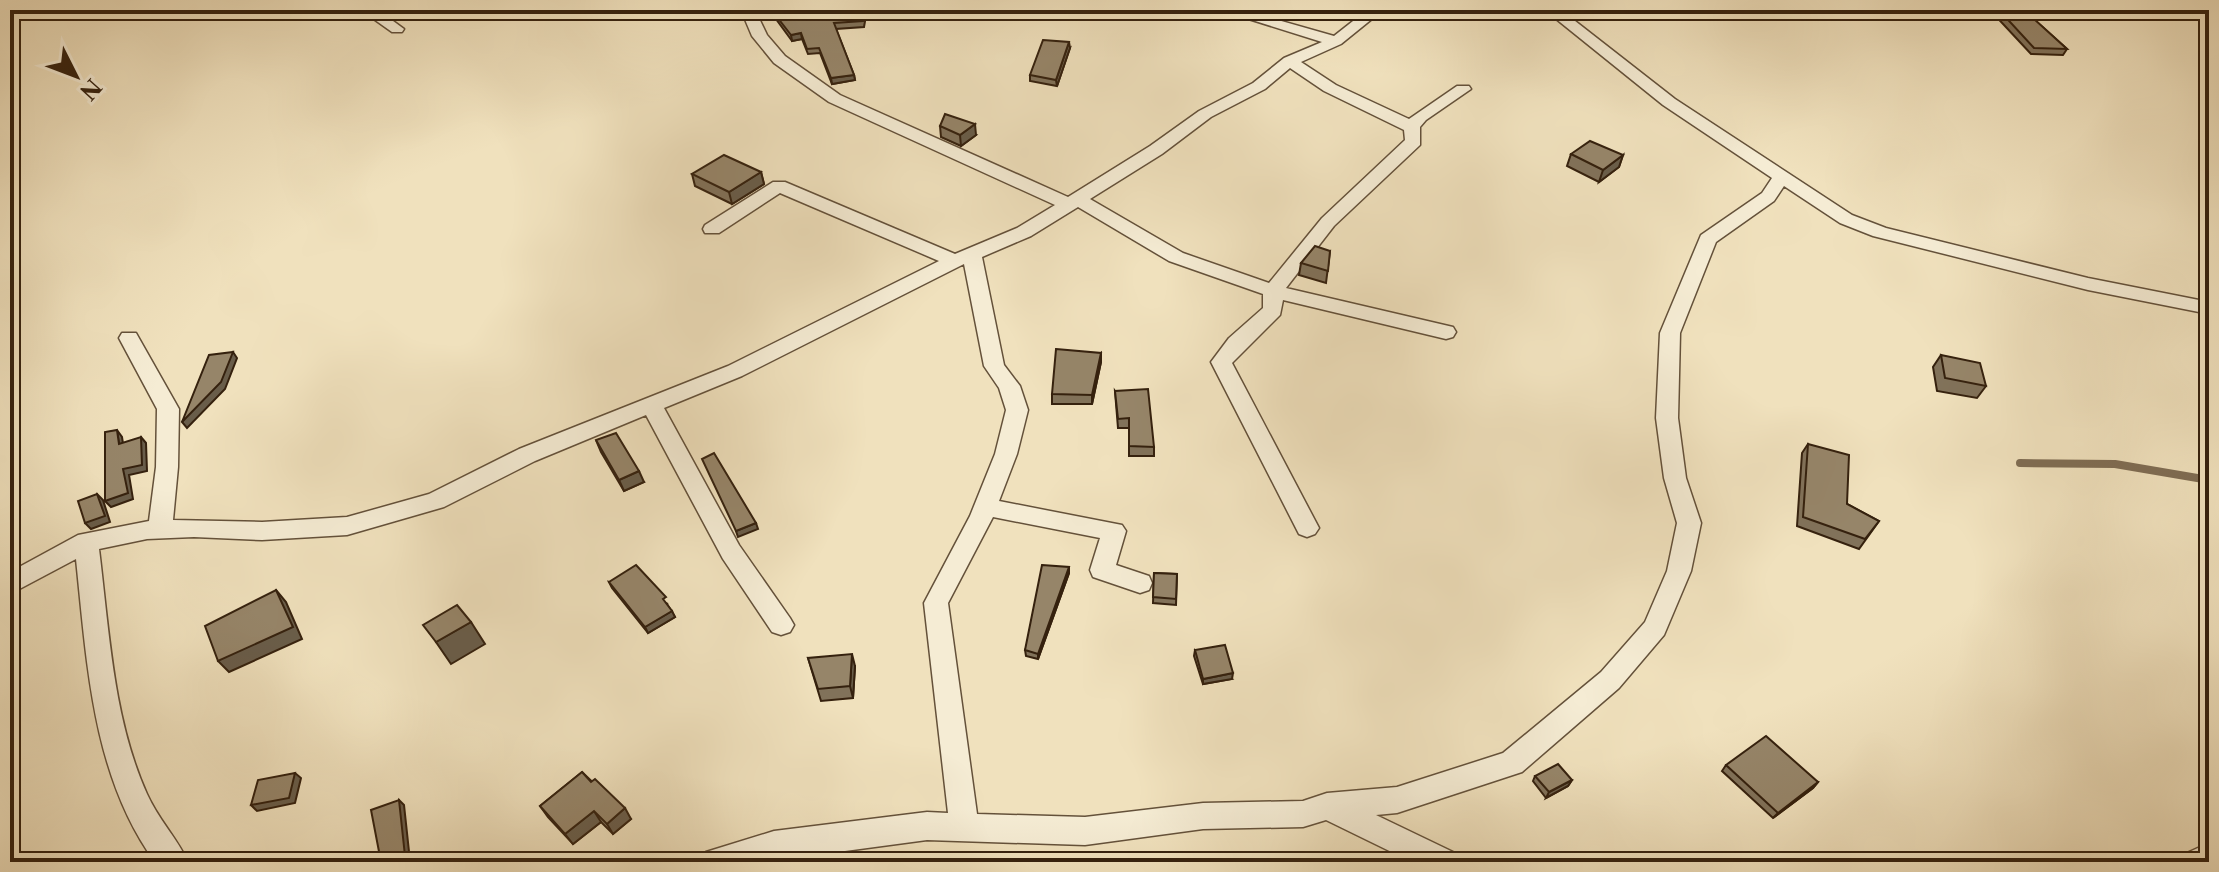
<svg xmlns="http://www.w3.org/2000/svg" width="2219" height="872" font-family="'Libre Caslon Text',serif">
<rect width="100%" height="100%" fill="#f0e1bd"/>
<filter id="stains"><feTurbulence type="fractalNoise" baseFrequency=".0025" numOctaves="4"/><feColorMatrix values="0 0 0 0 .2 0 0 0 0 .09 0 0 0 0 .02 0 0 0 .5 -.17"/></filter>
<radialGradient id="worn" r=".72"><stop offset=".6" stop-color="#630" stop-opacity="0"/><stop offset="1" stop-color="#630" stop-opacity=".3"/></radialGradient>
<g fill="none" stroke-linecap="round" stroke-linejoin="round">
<path stroke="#7f6d54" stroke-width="8" d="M 2020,463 L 2115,464 L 2209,480"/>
<defs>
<g id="minor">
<path d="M 361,10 L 378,10 L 404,29 L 402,32 L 392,32 Z"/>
<path d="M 741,10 L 755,10 L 767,35 L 785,56 L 840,95 L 1068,197 L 1150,146 L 1199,111 L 1253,83 L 1284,58 L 1322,42 L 1220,10 L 1243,10 L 1334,36 L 1367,10 L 1383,10 L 1341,44 L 1301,62 L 1336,85 L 1409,119 L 1457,86 L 1469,86 L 1471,89 L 1426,120 L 1420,127 L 1420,145 L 1334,226 L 1286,288 L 1453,327 L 1456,332 L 1453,337 L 1446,339 L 1283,300 L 1280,315 L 1232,363 L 1319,528 L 1315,534 L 1307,537 L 1299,534 L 1211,362 L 1229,338 L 1263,308 L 1263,294 L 1169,261 L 1078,207 L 1031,236 L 982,257 L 1004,365 L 1020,386 L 1028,410 L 1017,454 L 999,501 L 1122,525 L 1126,531 L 1116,565 L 1149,576 L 1152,583 L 1149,590 L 1140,593 L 1093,577 L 1090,570 L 1100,538 L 993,517 L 948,603 L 977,814 L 1085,817 L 1203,803 L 1303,801 L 1327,793 L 1397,787 L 1503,753 L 1601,672 L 1645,622 L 1667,571 L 1677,523 L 1664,478 L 1656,418 L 1660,333 L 1701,235 L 1762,193 L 1772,178 L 1663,105 L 1545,10 L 1561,10 L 1675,99 L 1852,215 L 1886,228 L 2088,278 L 2209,302 L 2209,314 L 2088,290 L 1873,236 L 1840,223 L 1784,186 L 1774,201 L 1716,242 L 1680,333 L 1678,418 L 1686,478 L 1701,523 L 1691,571 L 1664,635 L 1619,688 L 1522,772 L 1397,813 L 1376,815 L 1453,852 L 1458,862 L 1412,862 L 1326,820 L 1303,827 L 1203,829 L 1085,845 L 927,840 L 763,862 L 701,862 L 706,852 L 774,831 L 927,812 L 948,813 L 924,603 L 970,516 L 995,454 L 1006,410 L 999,388 L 984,366 L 964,264 L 742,376 L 664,408 L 739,545 L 790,618 L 794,625 L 790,632 L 781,635 L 772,632 L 723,559 L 646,415 L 535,461 L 444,507 L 347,535 L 262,540 L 194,537 L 147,539 L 99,549 C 109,629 113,719 147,794 C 158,819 177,838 188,862 L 155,862 C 92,776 87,662 76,559 L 10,594 L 10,572 L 78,535 L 149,521 L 156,467 L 157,409 L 119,338 L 122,333 L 136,333 L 179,409 L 178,467 L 173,520 L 262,522 L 347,517 L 429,494 L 519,449 L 728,366 L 939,261 L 780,193 L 719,233 L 705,233 L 703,229 L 705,225 L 773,182 L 785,182 L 955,254 L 1017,228 L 1055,205 L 829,102 L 774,63 L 752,36 ZM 1290,68 L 1324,91 L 1404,130 L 1405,140 L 1322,218 L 1269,283 L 1183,253 L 1090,199 L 1162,154 L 1211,117 L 1265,89 Z"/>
<path d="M 2209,843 L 2209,862 L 2184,862 L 2189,852 Z"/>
</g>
</defs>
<use href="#minor" stroke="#64513a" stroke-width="3"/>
<use href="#minor" fill="#f5ecd4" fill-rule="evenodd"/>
</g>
<g fill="#81725a" stroke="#35210e" stroke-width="2">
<path d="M 867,10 L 864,27 L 836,29 L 854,75 L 855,80 L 832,84 L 820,53 L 808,54 L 802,39 L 792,41 L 776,19 L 774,13 Z"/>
<path d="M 1990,10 L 2024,10 L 2067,49 L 2063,55 L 2031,54 Z"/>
<path d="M 1070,48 L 1057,86 L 1030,81 L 1030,75 Z"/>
<path d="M 940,126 L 976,135 L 961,146 L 941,137 Z"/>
<path d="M 1571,154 L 1623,155 L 1619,167 L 1599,182 L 1567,166 Z"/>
<path d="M 761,172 L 764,184 L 732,204 L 695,186 L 692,174 Z"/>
<path d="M 1330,251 L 1326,283 L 1299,275 L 1301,263 Z"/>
<path d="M 1101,353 L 1101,362 L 1092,404 L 1052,404 L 1052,394 Z"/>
<path d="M 1941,355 L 1986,386 L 1977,398 L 1937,391 L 1933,367 Z"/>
<path d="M 1115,391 L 1154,447 L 1154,456 L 1129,456 L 1129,428 L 1118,428 Z"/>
<path d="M 596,440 L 644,482 L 624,491 L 601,452 Z"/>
<path d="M 1808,444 L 1847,504 L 1879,521 L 1859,549 L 1797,526 L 1802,453 Z"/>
<path d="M 1069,567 L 1069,573 L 1038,659 L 1026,656 L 1025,650 Z"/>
<path d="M 1154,573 L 1177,574 L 1176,605 L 1153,603 Z"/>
<path d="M 609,582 L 668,604 L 667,604 L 675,617 L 648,633 L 612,588 Z"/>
<path d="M 1195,650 L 1232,679 L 1203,684 L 1194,656 Z"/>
<path d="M 808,658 L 855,666 L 853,698 L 821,701 Z"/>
<path d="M 1726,765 L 1818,782 L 1813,788 L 1773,818 L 1722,771 Z"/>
<path d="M 582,772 L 631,819 L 613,834 L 601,822 L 573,844 L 548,817 L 540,806 Z"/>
<path d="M 1535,776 L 1572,780 L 1568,786 L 1546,798 L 1533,781 Z"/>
</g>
<g fill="#695d4a" stroke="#35210e" stroke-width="2">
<path d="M 801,33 L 802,39 L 792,41 L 791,35 Z"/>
<path d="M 1069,42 L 1070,48 L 1057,86 L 1056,80 Z"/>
<path d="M 854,75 L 855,80 L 832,84 L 831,78 Z"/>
<path d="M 975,124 L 976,135 L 961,146 L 960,135 Z"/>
<path d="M 1623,155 L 1619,167 L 1599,182 L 1603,170 Z"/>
<path d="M 761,172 L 764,184 L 732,204 L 729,192 Z"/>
<path d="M 233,352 L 237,358 L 225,389 L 187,428 L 182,422 Z"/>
<path d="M 1101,353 L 1101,362 L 1092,404 L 1092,395 Z"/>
<path d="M 117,430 L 122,437 L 124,450 L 119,444 Z"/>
<path d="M 141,437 L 146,443 L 147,471 L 129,475 L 133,499 L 111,507 L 105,501 Z"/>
<path d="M 639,471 L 644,482 L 624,491 L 619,480 Z"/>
<path d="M 97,494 L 103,500 L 110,522 L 91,529 L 85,523 Z"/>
<path d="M 756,523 L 758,529 L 738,537 L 736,531 Z"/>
<path d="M 1069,567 L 1069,573 L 1038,659 L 1038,654 Z"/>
<path d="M 276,590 L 286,602 L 302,639 L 229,672 L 218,661 Z"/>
<path d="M 672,611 L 675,617 L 648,633 L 645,627 Z"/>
<path d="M 471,622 L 485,644 L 451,664 L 436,642 Z"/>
<path d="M 852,654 L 855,666 L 853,698 L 850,686 Z"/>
<path d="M 1233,673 L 1232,679 L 1203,684 L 1203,679 Z"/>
<path d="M 295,773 L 301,778 L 295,803 L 257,811 L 251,805 Z"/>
<path d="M 1572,780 L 1568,786 L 1546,798 L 1549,792 Z"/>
<path d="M 1818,782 L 1813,788 L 1773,818 L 1778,813 Z"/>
<path d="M 399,800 L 404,805 L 410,861 L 408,862 L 391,862 Z"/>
<path d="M 625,808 L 631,819 L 613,834 L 607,824 Z"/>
<path d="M 594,811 L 601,822 L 573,844 L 565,834 Z"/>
</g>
<g fill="#968569" stroke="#35210e" stroke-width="2">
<path d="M 775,10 L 865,10 L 863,21 L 834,23 L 854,75 L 831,78 L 819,48 L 807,49 L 801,33 L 791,35 L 774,13 Z"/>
<path d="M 1999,10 L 2024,10 L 2067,49 L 2034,48 Z"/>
<path d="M 1043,40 L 1069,42 L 1056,80 L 1030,75 Z"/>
<path d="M 945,114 L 975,124 L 960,135 L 940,126 Z"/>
<path d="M 1590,141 L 1623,155 L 1603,170 L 1571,154 Z"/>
<path d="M 724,155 L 761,172 L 729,192 L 692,174 Z"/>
<path d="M 1315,246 L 1330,251 L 1328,271 L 1301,263 Z"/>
<path d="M 1056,349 L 1101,353 L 1092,395 L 1052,394 Z"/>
<path d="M 233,352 L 221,382 L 182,422 L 209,355 Z"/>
<path d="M 1941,355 L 1980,363 L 1986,386 L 1945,378 Z"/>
<path d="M 1148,389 L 1154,447 L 1129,446 L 1129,418 L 1118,419 L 1115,391 Z"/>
<path d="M 117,430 L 119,444 L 141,437 L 142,465 L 123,469 L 128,493 L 105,501 L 105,432 Z"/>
<path d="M 616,433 L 639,471 L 619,480 L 596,440 Z"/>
<path d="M 1808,444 L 1849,455 L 1847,504 L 1879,521 L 1865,539 L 1803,517 Z"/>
<path d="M 714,453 L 756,523 L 736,531 L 702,459 Z"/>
<path d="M 97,494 L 105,516 L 85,523 L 78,501 Z"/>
<path d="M 636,565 L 666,597 L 663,599 L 672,611 L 645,627 L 609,582 Z"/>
<path d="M 1042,565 L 1069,567 L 1038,654 L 1025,650 Z"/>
<path d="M 1154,573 L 1177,574 L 1176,599 L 1153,597 Z"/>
<path d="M 276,590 L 293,627 L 218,661 L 205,626 Z"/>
<path d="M 457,605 L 471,622 L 436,642 L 423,625 Z"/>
<path d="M 1225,645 L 1233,673 L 1203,679 L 1195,650 Z"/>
<path d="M 852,654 L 850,686 L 818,689 L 808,658 Z"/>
<path d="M 1766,736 L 1818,782 L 1778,813 L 1726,765 Z"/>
<path d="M 1558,764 L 1572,780 L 1549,792 L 1535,776 Z"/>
<path d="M 582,772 L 591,782 L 595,779 L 625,808 L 607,824 L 594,811 L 565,834 L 540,806 Z"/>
<path d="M 295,773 L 289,798 L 251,805 L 258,780 Z"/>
<path d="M 399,800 L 405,856 L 391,862 L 381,862 L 371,810 Z"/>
</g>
<rect width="2219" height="872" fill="none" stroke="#f0e1bd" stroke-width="40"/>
<rect x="12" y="12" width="2195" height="848" fill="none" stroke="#35210e" stroke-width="4"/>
<rect x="20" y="20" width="2179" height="832" fill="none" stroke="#35210e" stroke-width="2"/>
<g transform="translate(76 76) rotate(132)" stroke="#f5ecd4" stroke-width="6" paint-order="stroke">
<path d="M0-6L14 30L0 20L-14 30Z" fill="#35210e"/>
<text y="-12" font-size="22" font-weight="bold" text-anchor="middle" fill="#35210e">N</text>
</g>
<rect width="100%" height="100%" filter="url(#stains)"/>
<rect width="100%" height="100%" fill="url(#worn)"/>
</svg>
